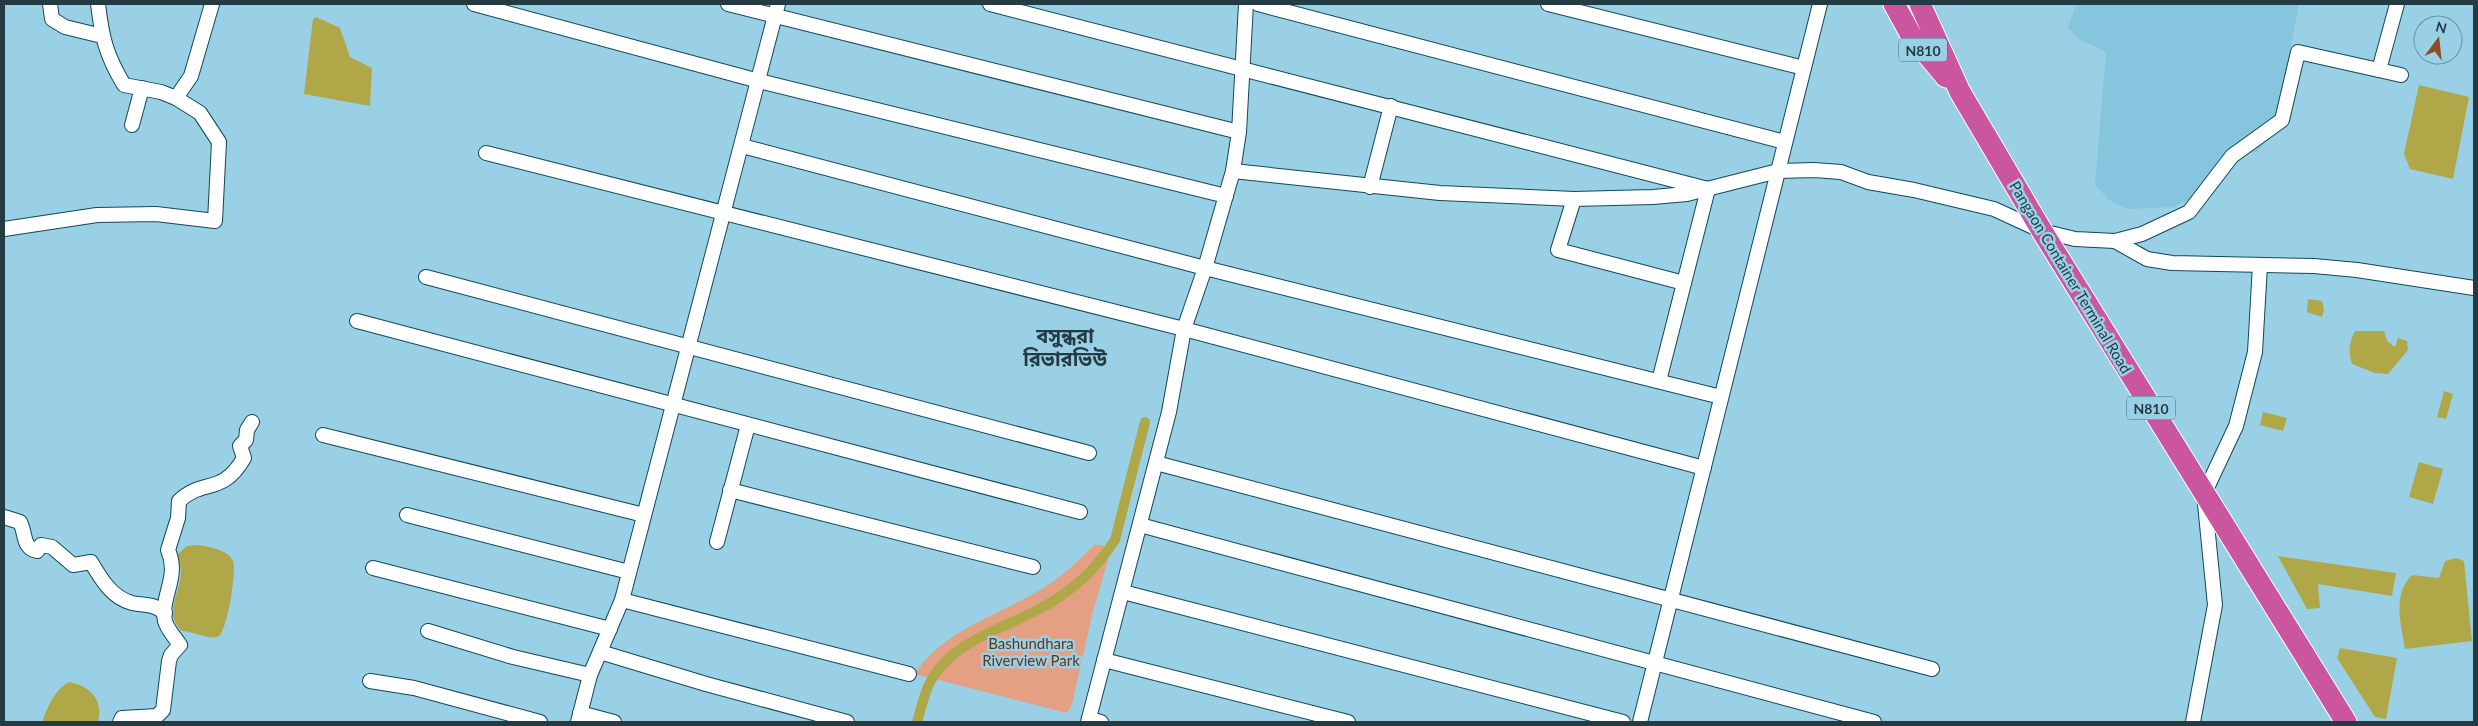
<svg xmlns="http://www.w3.org/2000/svg" width="2478" height="726" font-family="Lato,'Noto Sans Bengali',sans-serif">
<rect width="100%" height="100%" fill="#99d0e6"/>
<path fill="#86c5de" d="M 2076,4 L 2299,4 L 2275,131 L 2257,152 L 2225,156 L 2195,197 L 2173,207 L 2127,209 L 2109,200 L 2095,185 L 2106,52 L 2079,39 L 2068,28 Z"/>
<path fill="#e4a082" d="M 1094,545 L 1103,545 L 1108,550 L 1108,560 L 1093,611 L 1072,704 L 1067,713 L 915,674 C 944,628 1007,613 1051,583 C 1066,573 1080,559 1094,545 Z"/>
<g fill="#b0a848">
<path d="M 316,17 L 340,28 L 350,57 L 372,68 L 370,106 L 304,94 L 313,19 Z"/>
<path d="M 2419,85 L 2469,97 L 2453,179 L 2410,169 L 2404,154 Z"/>
<path d="M 2308,299 L 2322,301 L 2324,310 L 2322,317 L 2307,312 Z"/>
<path d="M 2355,331 L 2384,331 L 2387,341 L 2395,347 L 2398,338 L 2407,341 L 2408,350 L 2388,374 L 2375,373 L 2352,364 C 2348,353 2349,342 2355,331 Z"/>
<path d="M 2444,391 L 2453,394 L 2446,419 L 2437,417 Z"/>
<path d="M 2263,412 L 2287,418 L 2283,431 L 2260,425 Z"/>
<path d="M 2419,462 L 2443,469 L 2433,504 L 2409,497 Z"/>
<path d="M 199,545 C 209,547 229,550 233,561 C 237,571 227,631 219,636 C 212,641 192,631 182,631 C 163,614 181,592 181,570 C 180,565 178,559 178,554 L 187,546 Z"/>
<path d="M 2278,556 L 2396,573 L 2392,596 L 2318,584 L 2320,608 L 2307,609 Z"/>
<path d="M 2456,558 L 2464,561 L 2472,641 L 2405,649 C 2401,623 2392,595 2412,575 L 2439,578 L 2445,561 Z"/>
<path d="M 2340,648 L 2397,658 L 2386,719 L 2375,717 L 2337,658 Z"/>
<path d="M 69,682 C 90,686 104,700 98,722 L 42,722 C 48,707 54,690 69,682 Z"/>
</g>
<g fill="none" stroke-linecap="round" stroke-linejoin="round">
<path stroke="#b0a848" stroke-width="10" d="M 917,722 C 921,709 924,694 930,682 C 954,637 1013,627 1053,601 C 1080,584 1097,567 1115,540 L 1145,422"/>
<defs>
<g id="minor">
<path d="M 50,4 L 52,19 L 65,27 L 102,36"/>
<path d="M 98,4 C 102,38 106,55 124,85 L 161,92 L 176,98"/>
<path d="M 474,4 L 759,81 L 1226,196"/>
<path d="M 728,4 L 1239,132"/>
<path d="M 990,4 L 1708,189 L 1659,381"/>
<path d="M 1258,4 L 1785,142"/>
<path d="M 1548,4 L 1804,68"/>
<path d="M 2379,70 L 2397,4"/>
<path d="M 132,125 L 142,88"/>
<path d="M 742,146 L 1205,268 L 1721,397"/>
<path d="M 486,153 L 1184,329 L 1704,468"/>
<path d="M 1233,171 L 1440,193 L 1574,199 L 1653,197 L 1687,194 L 1778,171 L 1814,170 L 1841,172 L 1868,182 L 1914,190 L 1994,209 L 2042,231 L 2075,239 L 2115,241 L 2147,259 L 2172,263 L 2314,266 L 2357,270 L 2474,288"/>
<path d="M 1370,187 L 1391,106"/>
<path d="M 1574,199 L 1558,250 L 1684,283"/>
<path d="M 4,229 L 97,215 L 156,214 L 215,221 L 219,142 L 200,113 L 176,98 L 191,76 L 212,4"/>
<path d="M 2115,241 L 2142,234 L 2189,212 L 2232,156 L 2282,120 L 2298,52 L 2401,75"/>
<path d="M 426,277 L 1089,453"/>
<path d="M 357,321 L 1080,512"/>
<path d="M 323,435 L 644,515"/>
<path d="M 1156,463 L 1932,669"/>
<path d="M 730,490 L 1033,567"/>
<path d="M 407,515 L 629,572"/>
<path d="M 4,517 L 20,522 C 26,533 22,548 37,551 L 41,545 L 52,547 L 73,565 L 91,562 C 101,579 112,598 132,603 C 147,606 152,603 165,613"/>
<path d="M 1140,525 L 1874,722"/>
<path d="M 717,542 L 748,425"/>
<path d="M 373,568 L 610,629"/>
<path d="M 1123,592 L 1623,722"/>
<path d="M 622,600 L 909,674"/>
<path d="M 428,631 L 513,657 L 590,675"/>
<path d="M 600,652 L 706,684 L 847,722"/>
<path d="M 1104,660 L 1348,722"/>
<path d="M 370,681 L 414,688 L 540,722"/>
<path d="M 580,713 L 614,722"/>
<path d="M 1089,719 L 1101,722"/>
<path d="M 120,722 L 122,718 L 157,716 L 163,710 L 169,661 L 171,655 L 180,645 C 175,637 168,631 165,621 C 160,597 180,577 168,550 L 178,518 L 179,501 C 203,478 222,496 244,458 L 240,446 L 246,440 L 247,430 L 252,422"/>
<path d="M 578,722 L 590,675 L 622,600 L 778,4"/>
<path d="M 1088,722 L 1169,412 L 1184,329 L 1205,268 L 1233,171 L 1239,132 L 1246,4"/>
<path d="M 1640,722 L 1820,4"/>
<path d="M 2193,722 L 2215,605 L 2204,494 L 2236,426 L 2255,352 L 2260,265"/>
</g>
<g id="highway">
<path d="M 1894,4 L 1911,35 L 1946,77"/>
<path d="M 1920,4 L 1960,92 L 2042,231 L 2346,722"/>
</g>
</defs>
<use href="#minor" stroke="#0f495b" stroke-width="16"/>
<use href="#highway" stroke="#fff" stroke-width="23"/>
<use href="#minor" stroke="#fff" stroke-width="14"/>
<use href="#highway" stroke="#ca569f" stroke-width="21"/>
</g>
<g text-anchor="middle" dominant-baseline="central" stroke-width="5" stroke-linejoin="round" paint-order="stroke">
<g fill="#99d0e6" stroke="#476875" stroke-width="1">
<rect x="1899" y="38.5" width="48" height="23" rx="4"/>
<rect x="2127" y="396.5" width="48" height="23" rx="4"/>
</g>
<g font-size="14" font-weight="bold" fill="#243b44">
<text x="1923" y="50">N810</text>
<text x="2151" y="408">N810</text>
</g>
<g font-size="15" fill="#243b44" stroke="#99d0e6">
<text transform="translate(2071 277) rotate(59)">Pangaon Container Terminal Road</text>
</g>
<g font-size="15" fill="#6a3218" stroke="#99d0e6">
<text x="1031" y="643">Bashundhara<tspan x="1031" dy="17">Riverview Park</tspan></text>
</g>
<g font-size="20" font-weight="bold" fill="#243b44" stroke="#99d0e6">
<text x="1065" y="335">বসুন্ধরা<tspan x="1065" dy="23">রিভারভিউ</tspan></text>
</g>
</g>
<rect width="2478" height="726" fill="none" stroke="#243b44" stroke-width="10"/>
<g transform="translate(2438 40) rotate(15)"><circle r="24" fill="#99d0e6" stroke="#6a94a5"/>
<path d="M0-4L9 19L0 12L-9 19Z" fill="#914928"/>
<text y="-8" font-size="14" font-weight="bold" text-anchor="middle" fill="#243b44">N</text>
</g>
</svg>
